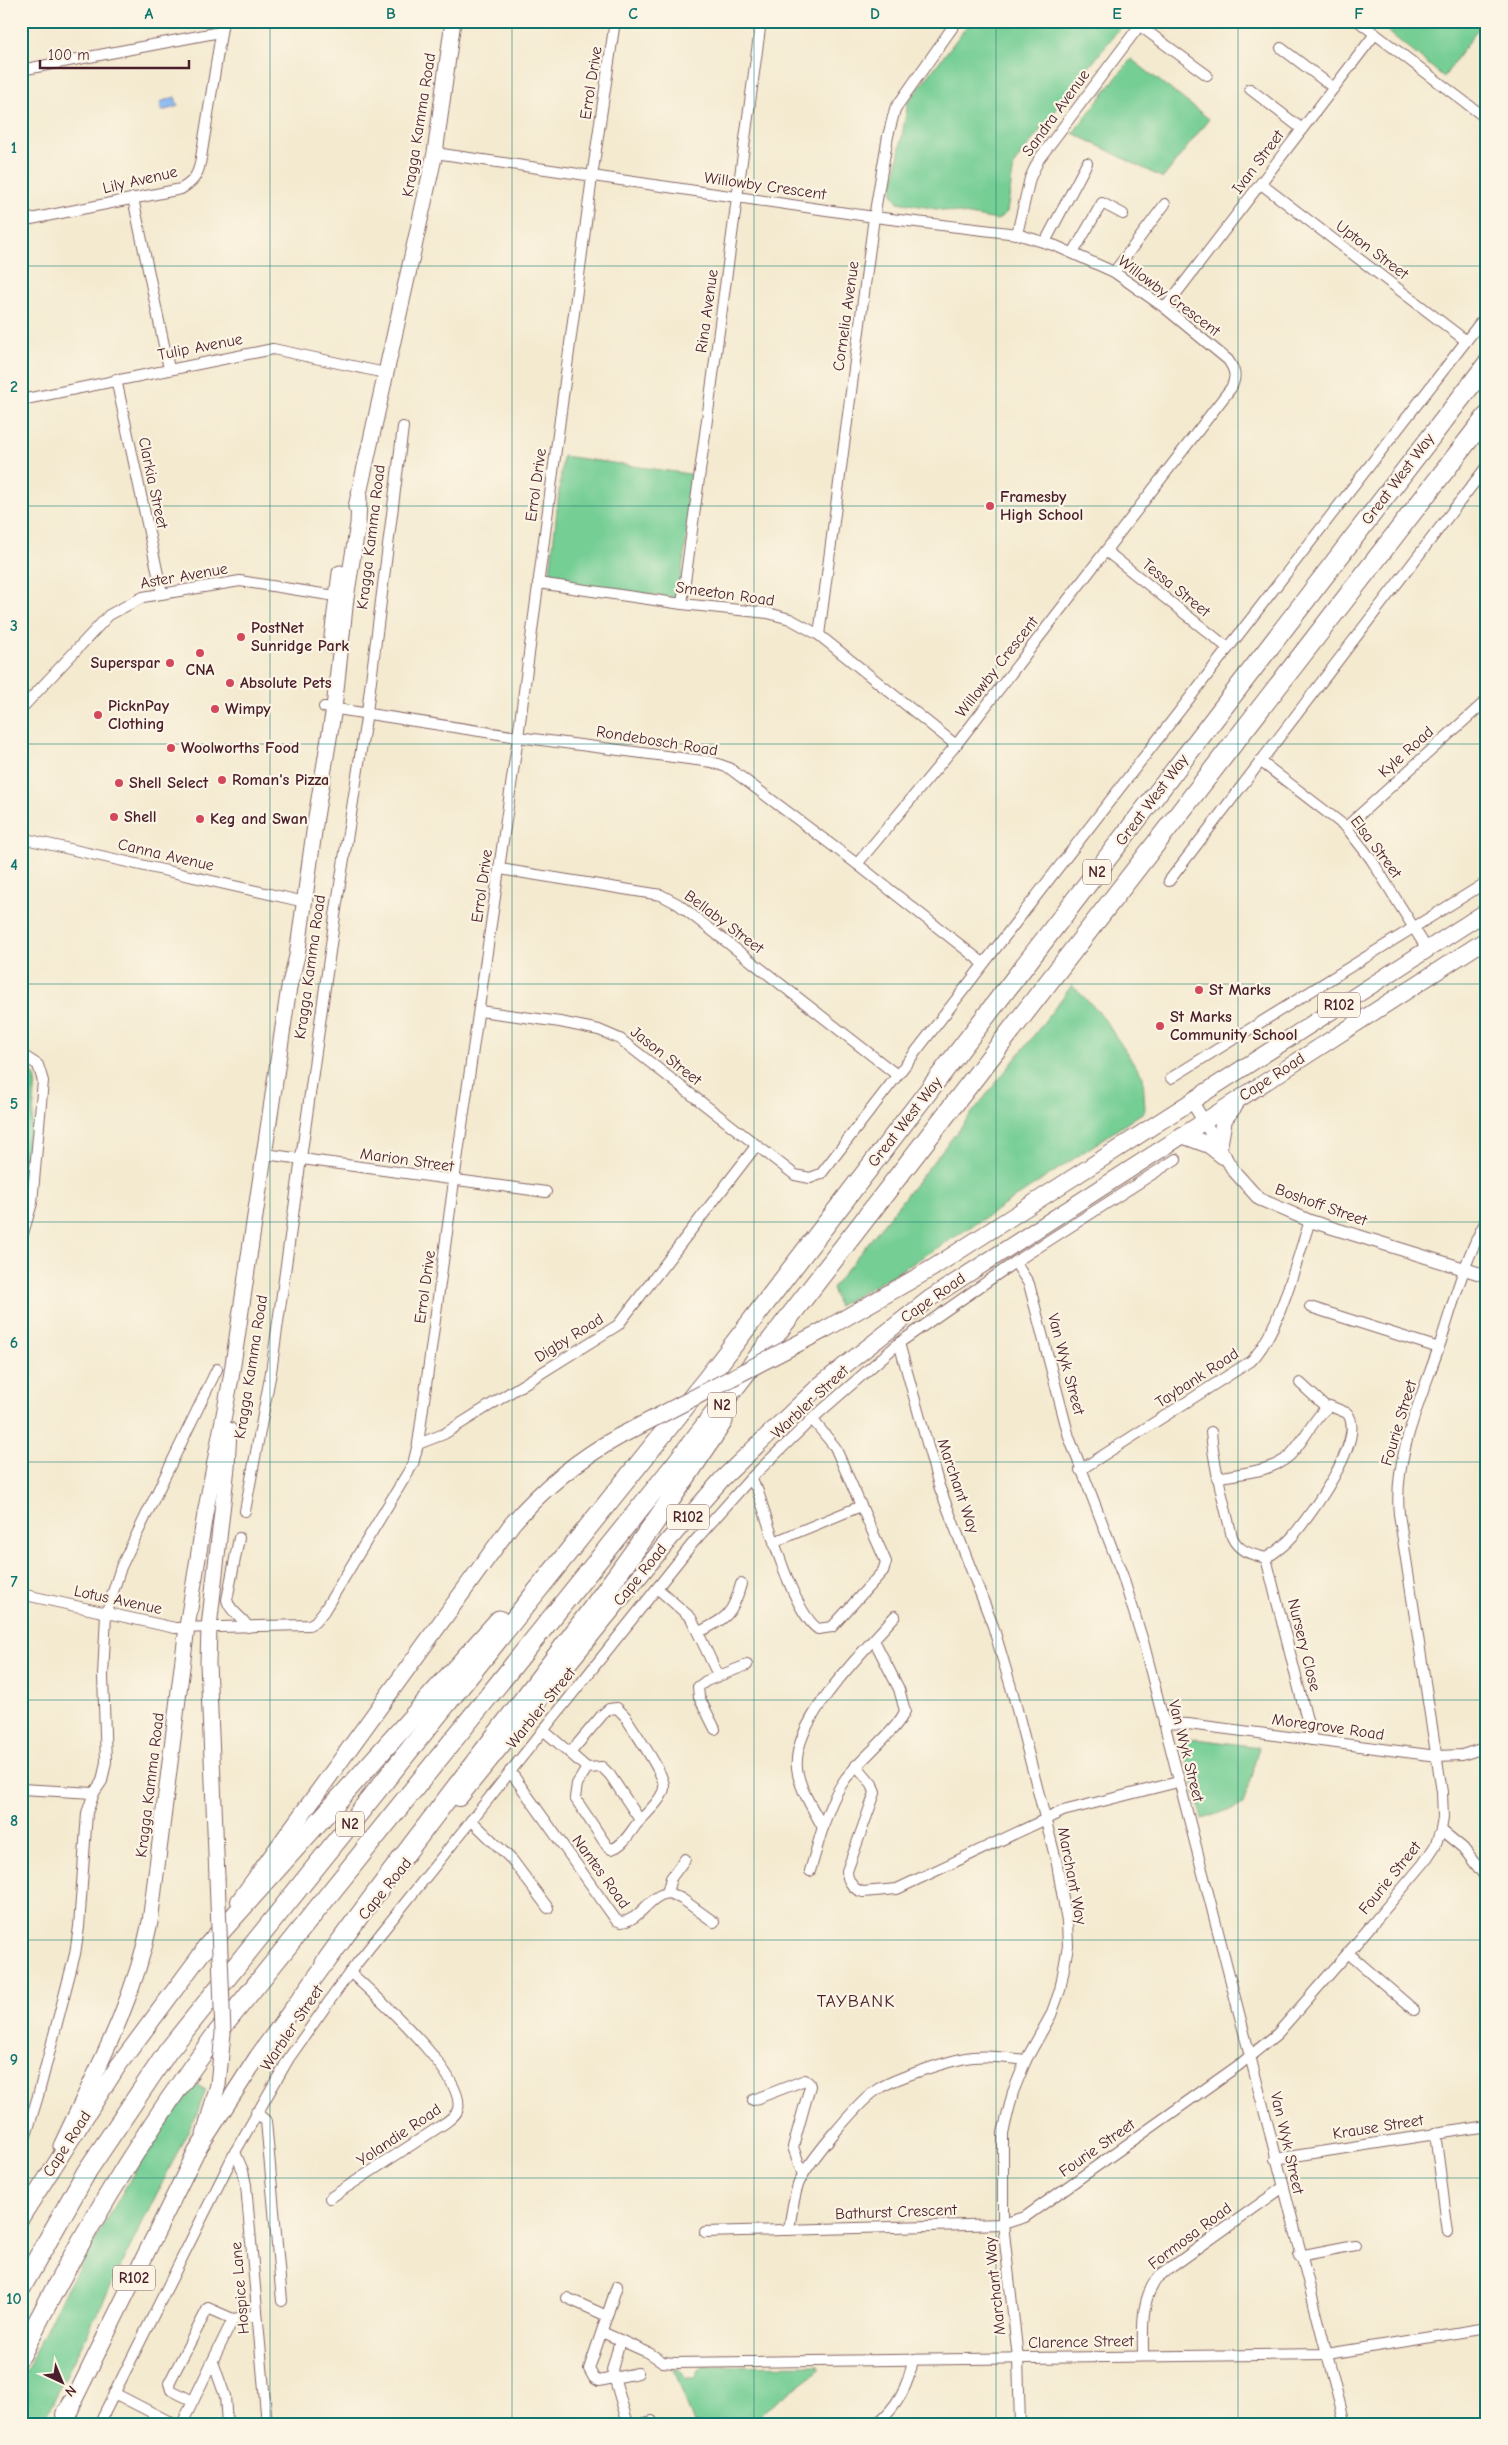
<svg xmlns="http://www.w3.org/2000/svg" width="1508" height="2445" font-family="'Comic Neue',sans-serif">
<rect width="100%" height="100%" fill="#fcf5e5"/>
<filter id="ink" filterUnits="userSpaceOnUse"><feTurbulence type="fractalNoise" baseFrequency=".02" numOctaves="2"/><feDisplacementMap in="SourceGraphic" scale="10" xChannelSelector="R" yChannelSelector="G"/><feConvolveMatrix kernelMatrix="1 2 1 2 8 2 1 2 1" color-interpolation-filters="sRGB"/></filter>
<filter id="wash" filterUnits="userSpaceOnUse"><feTurbulence type="fractalNoise" baseFrequency=".0096" numOctaves="4" result="noise"/><feDisplacementMap in="SourceGraphic" scale="20" xChannelSelector="R" yChannelSelector="G"/><feGaussianBlur stdDeviation="1.12" result="paint"/><feColorMatrix in="noise" values="0 0 0 0 0 0 0 0 0 0 0 0 0 0 0 0 0 1.4 0 .05"/><feComposite in="paint" operator="in"/></filter>
<g filter="url(#wash)">
<rect width="100%" height="100%" fill="#f4ead0"/>
<g fill="#74ce94" stroke="#5f7660">
<path d="M 971,21 L 1125,21 L 1014,164 L 1007,212 L 997,220 L 898,202 L 892,193 L 908,102 Z"/>
<path d="M 1375,21 L 1483,21 L 1444,77 Z"/>
<path d="M 1131,59 L 1209,119 L 1163,178 L 1073,133 Z"/>
<path d="M 563,456 L 696,475 L 678,598 L 549,582 Z"/>
<path d="M 1072,985 L 1100,1013 L 1143,1077 L 1145,1111 C 1044,1178 945,1248 838,1306 L 832,1288 L 1028,1043 Z"/>
<path d="M 21,1062 L 26,1064 L 36,1079 L 25,1204 L 21,1213 Z"/>
<path d="M 1181,1737 L 1259,1747 L 1243,1805 L 1202,1819 Z"/>
<path d="M 195,2083 L 206,2090 L 197,2113 L 42,2424 L 21,2424 L 21,2381 L 56,2308 L 139,2164 Z"/>
<path d="M 819,2365 L 819,2370 L 761,2414 L 767,2424 L 694,2424 L 674,2369 L 679,2369 L 685,2378 L 695,2378 L 698,2371 L 704,2366 Z"/>
</g>
<path fill="#87b8f3" stroke="#686c8f" d="M 175,97 L 178,106 L 162,111 L 160,102 Z"/>
</g>
<g filter="url(#ink)">
<g fill="none" stroke-linecap="round" stroke-linejoin="round">
<defs>
<g id="minor">
<path d="M 1358,21 L 1487,119"/>
<path d="M 1140,26 L 1207,75"/>
<path d="M 1281,48 L 1334,88"/>
<path d="M 21,70 L 220,32"/>
<path d="M 1250,89 L 1302,129"/>
<path d="M 435,153 L 874,217 L 1017,234 L 1056,246 L 1114,272 L 1165,308 L 1228,360 C 1235,370 1237,377 1231,388 L 956,745 L 857,864"/>
<path d="M 1261,184 L 1465,340"/>
<path d="M 133,198 L 169,369"/>
<path d="M 21,221 L 181,189 C 193,182 197,176 200,164 L 223,21"/>
<path d="M 1017,234 L 1030,178 L 1039,159 L 1143,21"/>
<path d="M 1045,242 L 1087,163"/>
<path d="M 1073,253 L 1102,203 L 1123,214"/>
<path d="M 1114,272 L 1165,204"/>
<path d="M 1165,308 L 1375,34"/>
<path d="M 116,379 L 162,593"/>
<path d="M 21,400 L 273,349 L 385,373"/>
<path d="M 1106,551 L 1228,648"/>
<path d="M 538,583 L 682,604 L 768,613 L 790,619 L 819,635 L 956,745"/>
<path d="M 682,604 L 761,21"/>
<path d="M 819,635 L 874,217 L 888,136 L 895,109 L 957,21"/>
<path d="M 324,707 L 518,737 L 712,762 L 729,768 L 857,864 L 983,963"/>
<path d="M 21,709 L 109,615 L 143,597 L 240,581 L 342,597"/>
<path d="M 1260,761 L 1346,827 L 1371,859 L 1427,949"/>
<path d="M 1346,827 L 1487,700"/>
<path d="M 21,838 L 305,902"/>
<path d="M 500,869 L 661,895 L 678,904 L 897,1075"/>
<path d="M 1169,881 L 1487,466"/>
<path d="M 480,1011 L 560,1022 L 599,1030 L 620,1039 L 795,1175 L 810,1178 L 821,1174 L 1487,314"/>
<path d="M 21,1054 L 38,1065 L 43,1081 L 32,1203 L 21,1240"/>
<path d="M 1171,1078 L 1487,882"/>
<path d="M 265,1154 L 546,1192"/>
<path d="M 1015,1262 L 1029,1284 L 1069,1437 L 1122,1574 L 1143,1641 C 1208,1902 1276,2163 1345,2424"/>
<path d="M 1310,1307 L 1439,1348"/>
<path d="M 899,1343 L 939,1486 L 993,1626 L 1013,1694 L 1057,1864 L 1067,1922 L 1068,1946 L 1060,1990 L 1051,2015 L 1026,2060 L 1013,2092 L 1003,2133 L 1003,2224 L 1018,2358 L 1020,2424"/>
<path d="M 1300,1383 L 1327,1408"/>
<path d="M 1211,1432 C 1214,1468 1224,1502 1232,1537 C 1239,1552 1251,1554 1266,1558 C 1276,1552 1285,1545 1293,1536 C 1310,1515 1368,1438 1347,1413 L 1330,1406 C 1316,1413 1302,1445 1288,1457 C 1271,1472 1239,1473 1217,1478"/>
<path d="M 418,1444 L 444,1434 L 618,1325 L 756,1146"/>
<path d="M 1080,1470 L 1251,1361 C 1279,1333 1296,1261 1310,1221"/>
<path d="M 750,1479 L 757,1489 C 768,1521 792,1611 818,1629 L 832,1627 L 883,1571 L 886,1562 L 835,1447 L 812,1419"/>
<path d="M 245,1511 L 271,1372 L 335,916 L 367,712 L 403,427"/>
<path d="M 239,1538 L 227,1600 C 230,1612 242,1616 248,1627"/>
<path d="M 774,1542 L 861,1506"/>
<path d="M 1266,1558 L 1312,1740"/>
<path d="M 657,1588 L 691,1618 L 718,1675"/>
<path d="M 21,1594 L 175,1628 L 309,1625 L 315,1622 L 324,1611 L 413,1464 L 418,1444 L 454,1181 L 518,737 L 592,177 L 615,21"/>
<path d="M 699,1632 C 726,1619 733,1614 741,1584"/>
<path d="M 1164,1723 L 1188,1724 L 1437,1756 L 1462,1755 L 1487,1747"/>
<path d="M 715,1729 L 699,1697 L 698,1687 L 706,1681 L 747,1665"/>
<path d="M 543,1730 L 570,1753"/>
<path d="M 856,1765 L 872,1784 L 875,1793 L 847,1871 C 847,1881 854,1890 863,1892 L 897,1889 L 1063,1811 L 1178,1782"/>
<path d="M 587,1768 L 570,1753 L 603,1714 L 609,1709 L 617,1708 L 625,1716 C 633,1730 666,1775 664,1788 C 662,1801 644,1815 636,1825 C 630,1833 622,1847 611,1849 L 607,1846 L 575,1798 L 577,1784 L 587,1768 L 602,1767 L 610,1775 L 640,1820"/>
<path d="M 510,1771 L 616,1920 L 621,1922 C 641,1921 649,1894 669,1893 L 682,1899 L 714,1922"/>
<path d="M 21,1789 L 94,1793 L 102,1781 L 106,1762 L 103,1676 L 106,1614 L 121,1567 L 217,1369"/>
<path d="M 471,1820 L 513,1861 L 548,1908"/>
<path d="M 823,1828 C 814,1810 799,1789 797,1768 C 792,1720 864,1651 895,1616"/>
<path d="M 1441,1830 L 1463,1848 L 1487,1879"/>
<path d="M 810,1871 C 820,1840 826,1805 846,1778 C 860,1760 898,1729 905,1711 L 899,1689 L 874,1640"/>
<path d="M 667,1893 L 671,1878 L 685,1859"/>
<path d="M 1348,1953 L 1414,2010"/>
<path d="M 753,2100 L 805,2080 L 809,2083 L 810,2086 L 793,2147 L 803,2175"/>
<path d="M 256,2112 L 266,2121 L 282,2301"/>
<path d="M 1435,2133 L 1448,2232"/>
<path d="M 21,2152 L 38,2096 L 75,1954 L 79,1927 L 87,1813 L 94,1793"/>
<path d="M 235,2152 L 243,2171 L 246,2185 L 267,2424"/>
<path d="M 1275,2159 L 1487,2126"/>
<path d="M 330,2198 L 445,2123 C 450,2119 456,2116 458,2109 C 466,2075 374,1995 350,1972"/>
<path d="M 789,2230 C 791,2215 793,2200 798,2185 C 806,2164 859,2101 878,2089 C 895,2078 953,2059 973,2057 C 990,2055 1009,2058 1026,2060"/>
<path d="M 705,2232 L 1003,2224 L 1025,2217 L 1239,2065 L 1277,2034 L 1348,1953 L 1423,1864 L 1435,1846 L 1441,1830 L 1443,1818 L 1442,1792 L 1399,1514 C 1393,1456 1423,1395 1441,1341 C 1454,1300 1466,1256 1487,1219"/>
<path d="M 1299,2256 L 1355,2245"/>
<path d="M 617,2286 L 589,2369 L 594,2378 L 599,2381 L 638,2373"/>
<path d="M 567,2298 L 607,2316"/>
<path d="M 602,2332 L 649,2353 L 663,2362 L 674,2363 L 1327,2354 L 1487,2328"/>
<path d="M 620,2340 L 612,2370 L 628,2424"/>
<path d="M 1143,2355 C 1143,2327 1140,2299 1159,2276 L 1282,2188"/>
<path d="M 213,2362 L 225,2396 L 227,2424"/>
<path d="M 114,2393 L 174,2424"/>
<path d="M 193,2401 L 171,2390 L 169,2383 L 208,2308 L 233,2319"/>
<path d="M 99,2424 L 235,2152 L 289,2058 L 350,1972 L 693,1543 L 750,1479 L 812,1419 L 899,1343 L 1015,1262 L 1176,1159"/>
<path d="M 182,2424 L 233,2319 L 257,2315"/>
<path d="M 641,2424 L 652,2421"/>
<path d="M 876,2424 C 897,2408 909,2384 913,2359"/>
</g>
<path id="tertiary" d="M 1191,1100 L 1233,1170 L 1259,1199 L 1310,1221 L 1487,1276"/>
<g id="secondary">
<path d="M 356,507 L 435,153 L 453,21"/>
<path d="M 331,645 L 340,573"/>
<path d="M 217,1877 L 208,1663 L 209,1627 L 227,1467 L 229,1430"/>
<path d="M 204,2134 L 218,2085"/>
<path d="M 61,2146 C 95,2073 134,2002 150,1922 L 187,1627 L 205,1514 L 231,1378 L 289,987 L 297,956 L 316,817 L 334,708 L 346,598 L 358,524 L 359,498"/>
</g>
<g id="primary">
<path d="M 1182,1135 L 1209,1145 L 1223,1156"/>
<path d="M 1219,1147 L 1224,1119 L 1235,1105"/>
<path d="M 824,1330 L 931,1269 L 1487,911"/>
<path d="M 459,1798 L 668,1541 L 722,1479 L 821,1384 L 929,1299 L 1487,939"/>
<path d="M 239,1901 L 512,1524 C 543,1488 578,1459 620,1436"/>
<path d="M 21,2218 L 118,2066 L 214,1937"/>
<path d="M 64,2414 L 72,2404 L 196,2152 L 258,2056 L 333,1953"/>
</g>
<g id="motorway">
<path d="M 206,1948 L 499,1620"/>
<path d="M 325,1963 C 455,1780 602,1610 723,1421"/>
<path d="M 21,2288 L 87,2171 L 168,2051 L 707,1379 L 1487,364"/>
<path d="M 21,2355 C 76,2243 141,2136 215,2036 L 673,1467 L 1487,416"/>
<path d="M 64,2424 L 72,2404"/>
</g>
</defs>
<use href="#minor" stroke="#866665" stroke-width="12"/>
<use href="#tertiary" stroke="#866665" stroke-width="14"/>
<use href="#secondary" stroke="#866665" stroke-width="17"/>
<use href="#primary" stroke="#866665" stroke-width="18"/>
<use href="#motorway" stroke="#866665" stroke-width="21"/>
<use href="#minor" stroke="#fff" stroke-width="10"/>
<use href="#tertiary" stroke="#fff" stroke-width="12"/>
<use href="#secondary" stroke="#fff" stroke-width="15"/>
<use href="#primary" stroke="#fff" stroke-width="16"/>
<use href="#motorway" stroke="#fff" stroke-width="19"/>
<defs>
<path id="secondary-bridge" d="M 217,1877 L 223,2033 L 218,2085"/>
<path id="primary-bridge" d="M 620,1436 L 824,1330"/>
</defs>
<use href="#secondary-bridge" stroke="#866665" stroke-width="17" stroke-linecap="butt"/>
<use href="#primary-bridge" stroke="#866665" stroke-width="18" stroke-linecap="butt"/>
<use href="#secondary-bridge" stroke="#fff" stroke-width="15"/>
<use href="#primary-bridge" stroke="#fff" stroke-width="16"/>
</g>
</g>
<path fill="none" stroke="#0f766e" stroke-width="1" stroke-opacity="0.55" d="M 270,21 L 270,2424M 512,21 L 512,2424M 754,21 L 754,2424M 996,21 L 996,2424M 1238,21 L 1238,2424M 21,266 L 1487,266M 21,506 L 1487,506M 21,744 L 1487,744M 21,984 L 1487,984M 21,1222 L 1487,1222M 21,1462 L 1487,1462M 21,1700 L 1487,1700M 21,1940 L 1487,1940M 21,2178 L 1487,2178"/>
<g fill="#d1495b" stroke="#fcf5e5" stroke-width="2">
<circle cx="990" cy="506" r="5"/>
<circle cx="241" cy="637" r="5"/>
<circle cx="200" cy="653" r="5"/>
<circle cx="170" cy="663" r="5"/>
<circle cx="230" cy="683" r="5"/>
<circle cx="215" cy="709" r="5"/>
<circle cx="98" cy="715" r="5"/>
<circle cx="171" cy="748" r="5"/>
<circle cx="222" cy="780" r="5"/>
<circle cx="119" cy="783" r="5"/>
<circle cx="114" cy="817" r="5"/>
<circle cx="200" cy="819" r="5"/>
<circle cx="1199" cy="990" r="5"/>
<circle cx="1160" cy="1026" r="5"/>
</g>
<g text-anchor="middle" dominant-baseline="central" stroke-width="4.5" stroke-linejoin="round" paint-order="stroke">
<g fill="#fcf5e5" stroke="#7f5f63" stroke-width="1">
<rect x="1083" y="859.5" width="28" height="25" rx="4"/>
<rect x="1318" y="992.5" width="42" height="25" rx="4"/>
<rect x="708" y="1392.5" width="28" height="25" rx="4"/>
<rect x="667" y="1504.5" width="42" height="25" rx="4"/>
<rect x="336" y="1811.5" width="28" height="25" rx="4"/>
<rect x="113" y="2265.5" width="42" height="25" rx="4"/>
</g>
<g font-size="15" font-weight="bold" fill="#4a1f2b">
<text x="1097" y="872">N2</text>
<text x="1339" y="1005">R102</text>
<text x="722" y="1405">N2</text>
<text x="688" y="1517">R102</text>
<text x="350" y="1824">N2</text>
<text x="134" y="2278">R102</text>
</g>
<g font-size="16" fill="#4a1f2b" stroke="#fcf5e5">
<text transform="translate(591 83) rotate(-81)">Errol Drive</text>
<text transform="translate(1056 113) rotate(-54)">Sandra Avenue</text>
<text transform="translate(419 125) rotate(-81)">Kragga Kamma Road</text>
<text transform="translate(1258 162) rotate(-53)">Ivan Street</text>
<text transform="translate(140 180) rotate(-13)">Lily Avenue</text>
<text transform="translate(765 186) rotate(8)">Willowby Crescent</text>
<text transform="translate(1372 250) rotate(37)">Upton Street</text>
<text transform="translate(1169 296) rotate(37)">Willowby Crescent</text>
<text transform="translate(707 311) rotate(-82)">Rina Avenue</text>
<text transform="translate(846 316) rotate(-82)">Cornelia Avenue</text>
<text transform="translate(200 347) rotate(-11)">Tulip Avenue</text>
<text transform="translate(1398 479) rotate(-53)">Great West Way</text>
<text transform="translate(153 483) rotate(78)">Clarkia Street</text>
<text transform="translate(536 485) rotate(-82)">Errol Drive</text>
<text transform="translate(371 537) rotate(-83)">Kragga Kamma Road</text>
<text transform="translate(184 576) rotate(-10)">Aster Avenue</text>
<text transform="translate(1176 588) rotate(39)">Tessa Street</text>
<text transform="translate(725 594) rotate(8)">Smeeton Road</text>
<text transform="translate(997 667) rotate(-52)">Willowby Crescent</text>
<text transform="translate(657 741) rotate(9)">Rondebosch Road</text>
<text transform="translate(1406 752) rotate(-42)">Kyle Road</text>
<text transform="translate(1152 800) rotate(-53)">Great West Way</text>
<text transform="translate(1376 847) rotate(53)">Elsa Street</text>
<text transform="translate(166 855) rotate(13)">Canna Avenue</text>
<text transform="translate(482 886) rotate(-82)">Errol Drive</text>
<text transform="translate(724 922) rotate(37)">Bellaby Street</text>
<text transform="translate(310 967) rotate(-82)">Kragga Kamma Road</text>
<text transform="translate(666 1056) rotate(38)">Jason Street</text>
<text transform="translate(1272 1077) rotate(-33)">Cape Road</text>
<text transform="translate(905 1122) rotate(-52)">Great West Way</text>
<text transform="translate(407 1160) rotate(8)">Marion Street</text>
<text transform="translate(1321 1205) rotate(20)">Boshoff Street</text>
<text transform="translate(425 1287) rotate(-82)">Errol Drive</text>
<text transform="translate(933 1298) rotate(-35)">Cape Road</text>
<text transform="translate(569 1338) rotate(-32)">Digby Road</text>
<text transform="translate(1066 1364) rotate(75)">Van Wyk Street</text>
<text transform="translate(251 1367) rotate(-81)">Kragga Kamma Road</text>
<text transform="translate(1197 1378) rotate(-33)">Taybank Road</text>
<text transform="translate(810 1402) rotate(-43)">Warbler Street</text>
<text transform="translate(1399 1423) rotate(-73)">Fourie Street</text>
<text transform="translate(958 1486) rotate(71)">Marchant Way</text>
<text transform="translate(640 1575) rotate(-51)">Cape Road</text>
<text transform="translate(118 1600) rotate(12)">Lotus Avenue</text>
<text transform="translate(1304 1645) rotate(76)">Nursery Close</text>
<text transform="translate(541 1708) rotate(-51)">Warbler Street</text>
<text transform="translate(1328 1727) rotate(8)">Moregrove Road</text>
<text transform="translate(1186 1751) rotate(76)">Van Wyk Street</text>
<text transform="translate(150 1785) rotate(-83)">Kragga Kamma Road</text>
<text transform="translate(601 1872) rotate(54)">Nantes Road</text>
<text transform="translate(1072 1876) rotate(79)">Marchant Way</text>
<text transform="translate(1390 1878) rotate(-51)">Fourie Street</text>
<text transform="translate(385 1889) rotate(-51)">Cape Road</text>
<text transform="translate(292 2028) rotate(-56)">Warbler Street</text>
<text transform="translate(1378 2127) rotate(-9)">Krause Street</text>
<text transform="translate(399 2135) rotate(-34)">Yolandie Road</text>
<text transform="translate(1287 2143) rotate(77)">Van Wyk Street</text>
<text transform="translate(67 2144) rotate(-57)">Cape Road</text>
<text transform="translate(1097 2148) rotate(-35)">Fourie Street</text>
<text transform="translate(896 2212) rotate(-2)">Bathurst Crescent</text>
<text transform="translate(1190 2236) rotate(-37)">Formosa Road</text>
<text transform="translate(995 2286) rotate(-96)">Marchant Way</text>
<text transform="translate(240 2288) rotate(-95)">Hospice Lane</text>
<text transform="translate(1081 2342) rotate(-1)">Clarence Street</text>
</g>
<g font-size="16" font-weight="bold" fill="#4a1f2b" stroke="#fcf5e5" text-anchor="start">
<text x="1000" y="497">Framesby<tspan x="1000" dy="18">High School</tspan></text>
<text x="251" y="628">PostNet<tspan x="251" dy="18">Sunridge Park</tspan></text>
<text x="160" y="663" text-anchor="end">Superspar</text>
<text x="200" y="670" text-anchor="middle">CNA</text>
<text x="240" y="683">Absolute Pets</text>
<text x="108" y="706">PicknPay<tspan x="108" dy="18">Clothing</tspan></text>
<text x="225" y="709">Wimpy</text>
<text x="181" y="748">Woolworths Food</text>
<text x="232" y="780">Roman's Pizza</text>
<text x="129" y="783">Shell Select</text>
<text x="124" y="817">Shell</text>
<text x="210" y="819">Keg and Swan</text>
<text x="1209" y="990">St Marks</text>
<text x="1170" y="1017">St Marks<tspan x="1170" dy="18">Community School</tspan></text>
</g>
<g font-size="18" letter-spacing="1" fill="#4a1f2b" stroke="#fcf5e5">
<text x="856" y="2001">TAYBANK</text>
</g>
</g>
<rect width="1508" height="2445" fill="none" stroke="#fcf5e5" stroke-width="55"/>
<g transform="translate(62 2382) rotate(136)" stroke="#fcf5e5" stroke-width="4" paint-order="stroke">
<path d="M0-4L9 19L0 12L-9 19Z" fill="#4a1f2b"/>
<text y="-8" font-size="14" font-weight="bold" text-anchor="middle" fill="#4a1f2b">N</text>
</g>
<path d="M40 60v8h149v-8" fill="none" stroke="#4a1f2b" stroke-width="2.5"/>
<text x="48" y="60" font-size="15" fill="#4a1f2b" stroke="#fcf5e5" stroke-width="4" paint-order="stroke">100 m</text>
<rect x="28" y="28" width="1452" height="2390" fill="none" stroke="#0f766e" stroke-width="2"/>
<g font-size="16" text-anchor="middle" font-weight="bold" fill="#0f766e">
<text x="149" y="19">A</text>
<text x="391" y="19">B</text>
<text x="633" y="19">C</text>
<text x="875" y="19">D</text>
<text x="1117" y="19">E</text>
<text x="1359" y="19">F</text>
<text x="14" y="153">1</text>
<text x="14" y="392">2</text>
<text x="14" y="631">3</text>
<text x="14" y="870">4</text>
<text x="14" y="1109">5</text>
<text x="14" y="1348">6</text>
<text x="14" y="1587">7</text>
<text x="14" y="1826">8</text>
<text x="14" y="2065">9</text>
<text x="14" y="2304">10</text>
</g>
</svg>
